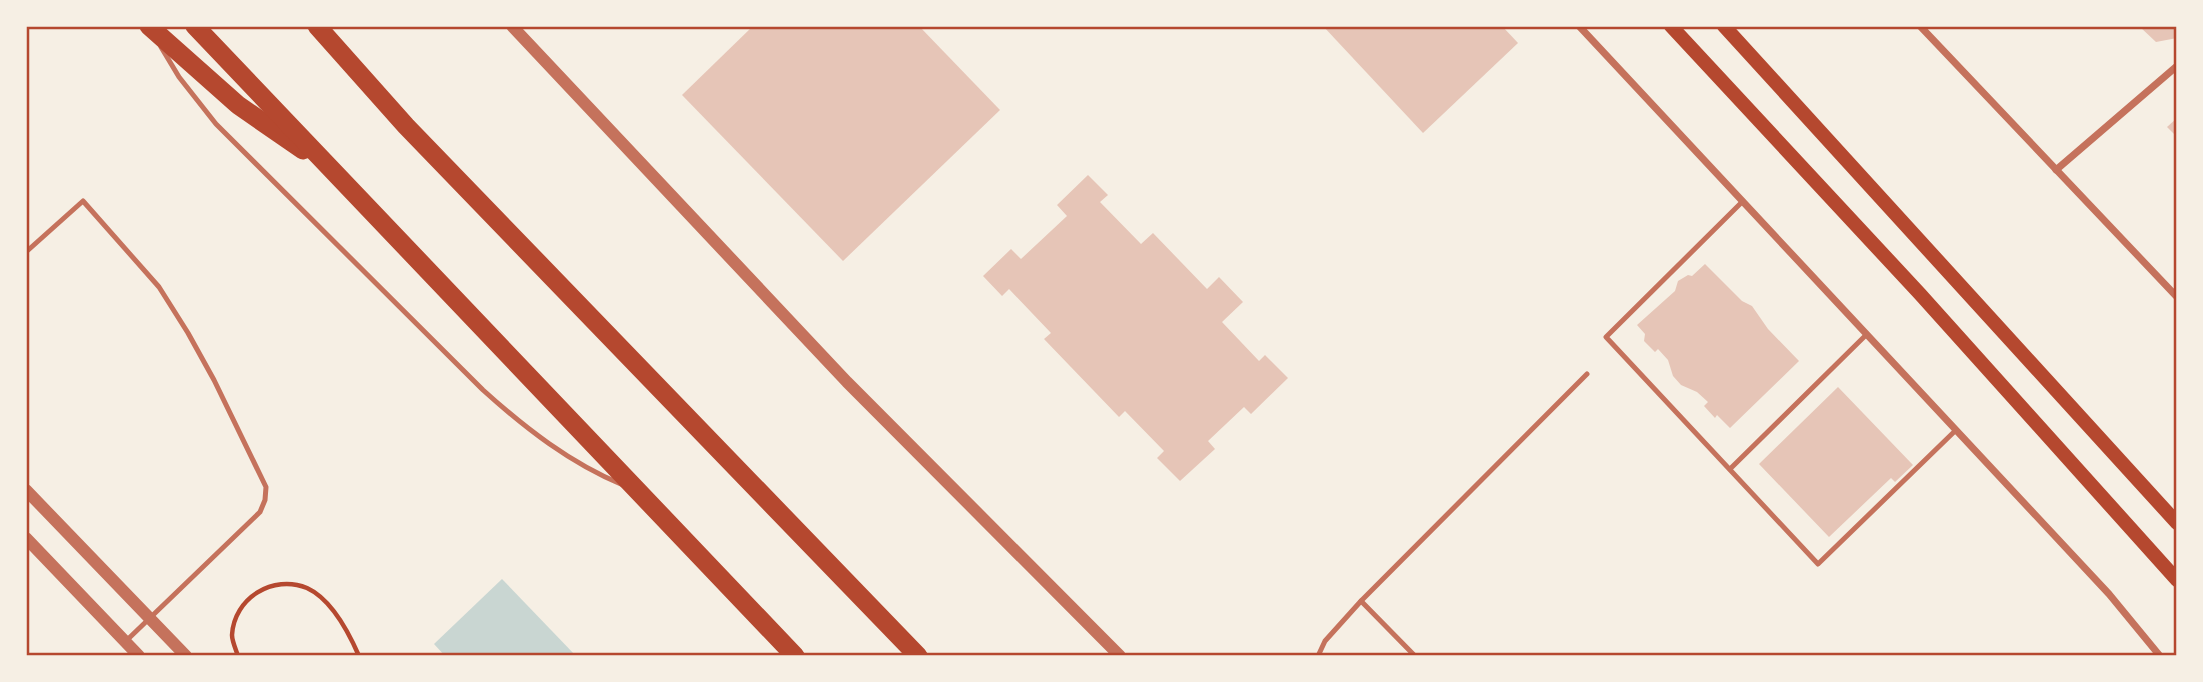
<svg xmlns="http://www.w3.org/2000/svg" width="2203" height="682" font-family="Manrope,sans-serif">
<rect width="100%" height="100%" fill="#f6efe4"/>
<path fill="#c9d6d2" d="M 502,579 L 576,656 L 445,656 L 434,644 Z"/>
<g fill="#e6c5b7">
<path d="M 753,26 L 919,26 L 1000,110 L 843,261 L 682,95 Z"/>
<path d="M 1323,26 L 1502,26 L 1518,43 L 1423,133 Z"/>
<path d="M 2139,26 L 2177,26 L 2177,38 L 2156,42 Z"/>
<path d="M 2177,118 L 2177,137 L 2167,127 Z"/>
<path d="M 1088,175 L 1108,195 L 1100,202 L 1141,244 L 1153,233 L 1207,289 L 1219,277 L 1243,302 L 1222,322 L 1259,361 L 1265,355 L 1288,378 L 1251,414 L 1244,407 L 1208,441 L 1215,449 L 1180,481 L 1157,458 L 1164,451 L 1125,411 L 1119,417 L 1044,339 L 1051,333 L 1009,289 L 1002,296 L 983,276 L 1011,249 L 1021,259 L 1067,216 L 1057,205 Z"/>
<path d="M 1705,264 L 1742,301 L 1752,306 L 1768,329 L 1799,361 L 1730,428 L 1717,415 L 1715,418 L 1704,406 L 1708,402 L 1697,392 L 1681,385 L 1673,376 L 1668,360 L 1658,349 L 1655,352 L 1644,341 L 1645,334 L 1637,325 L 1675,291 L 1678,281 L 1688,275 L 1692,276 Z"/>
<path d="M 1838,387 L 1913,465 L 1895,482 L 1891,478 L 1829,537 L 1759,464 Z"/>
</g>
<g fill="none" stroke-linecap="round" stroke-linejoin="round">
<path stroke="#b5482f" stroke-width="4.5" d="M 238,656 C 236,650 232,641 232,635 C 234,598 273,574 307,588 C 331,599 349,633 359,656"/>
<g stroke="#c5725c" stroke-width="5">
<path d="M 161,47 L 179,77 L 216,124 L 483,390 C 525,428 570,463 623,485"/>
<path d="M 1743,201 L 1606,337 L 1818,564 L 1956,430"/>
<path d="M 26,252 L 83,201 L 159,287 L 188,333 L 214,380 L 266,487 L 265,500 L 260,512 L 126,641"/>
<path d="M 1730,469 L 1867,334"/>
<path d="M 1361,601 L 1415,656"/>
<path d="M 1318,656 L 1325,641 L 1361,601 L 1587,374"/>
</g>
<g stroke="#c5725c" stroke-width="7">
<path d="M 1579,26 L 2109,594 L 2160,656"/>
<path d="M 1920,26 L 2177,297"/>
<path d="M 2056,170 L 2177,66"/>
</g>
<g stroke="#c5725c" stroke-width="12">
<path d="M 512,26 L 847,382 L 1120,656"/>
<path d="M 26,490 L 186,656"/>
<path d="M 26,538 L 139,656"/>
</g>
<g stroke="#b5482f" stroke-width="14">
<path d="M 1671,26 L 1920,294 L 2177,580"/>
<path d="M 1724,26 L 2177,523"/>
</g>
<g stroke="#b5482f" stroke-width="19">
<path d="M 149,26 L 238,105 L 303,150"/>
<path d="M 195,26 L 795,656"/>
<path d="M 317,26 L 406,126 L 918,656"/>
</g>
</g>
<rect width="2203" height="682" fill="none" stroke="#f6efe4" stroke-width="56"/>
<rect x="28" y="28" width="2147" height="626" fill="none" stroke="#b5482f" stroke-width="2.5"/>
</svg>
